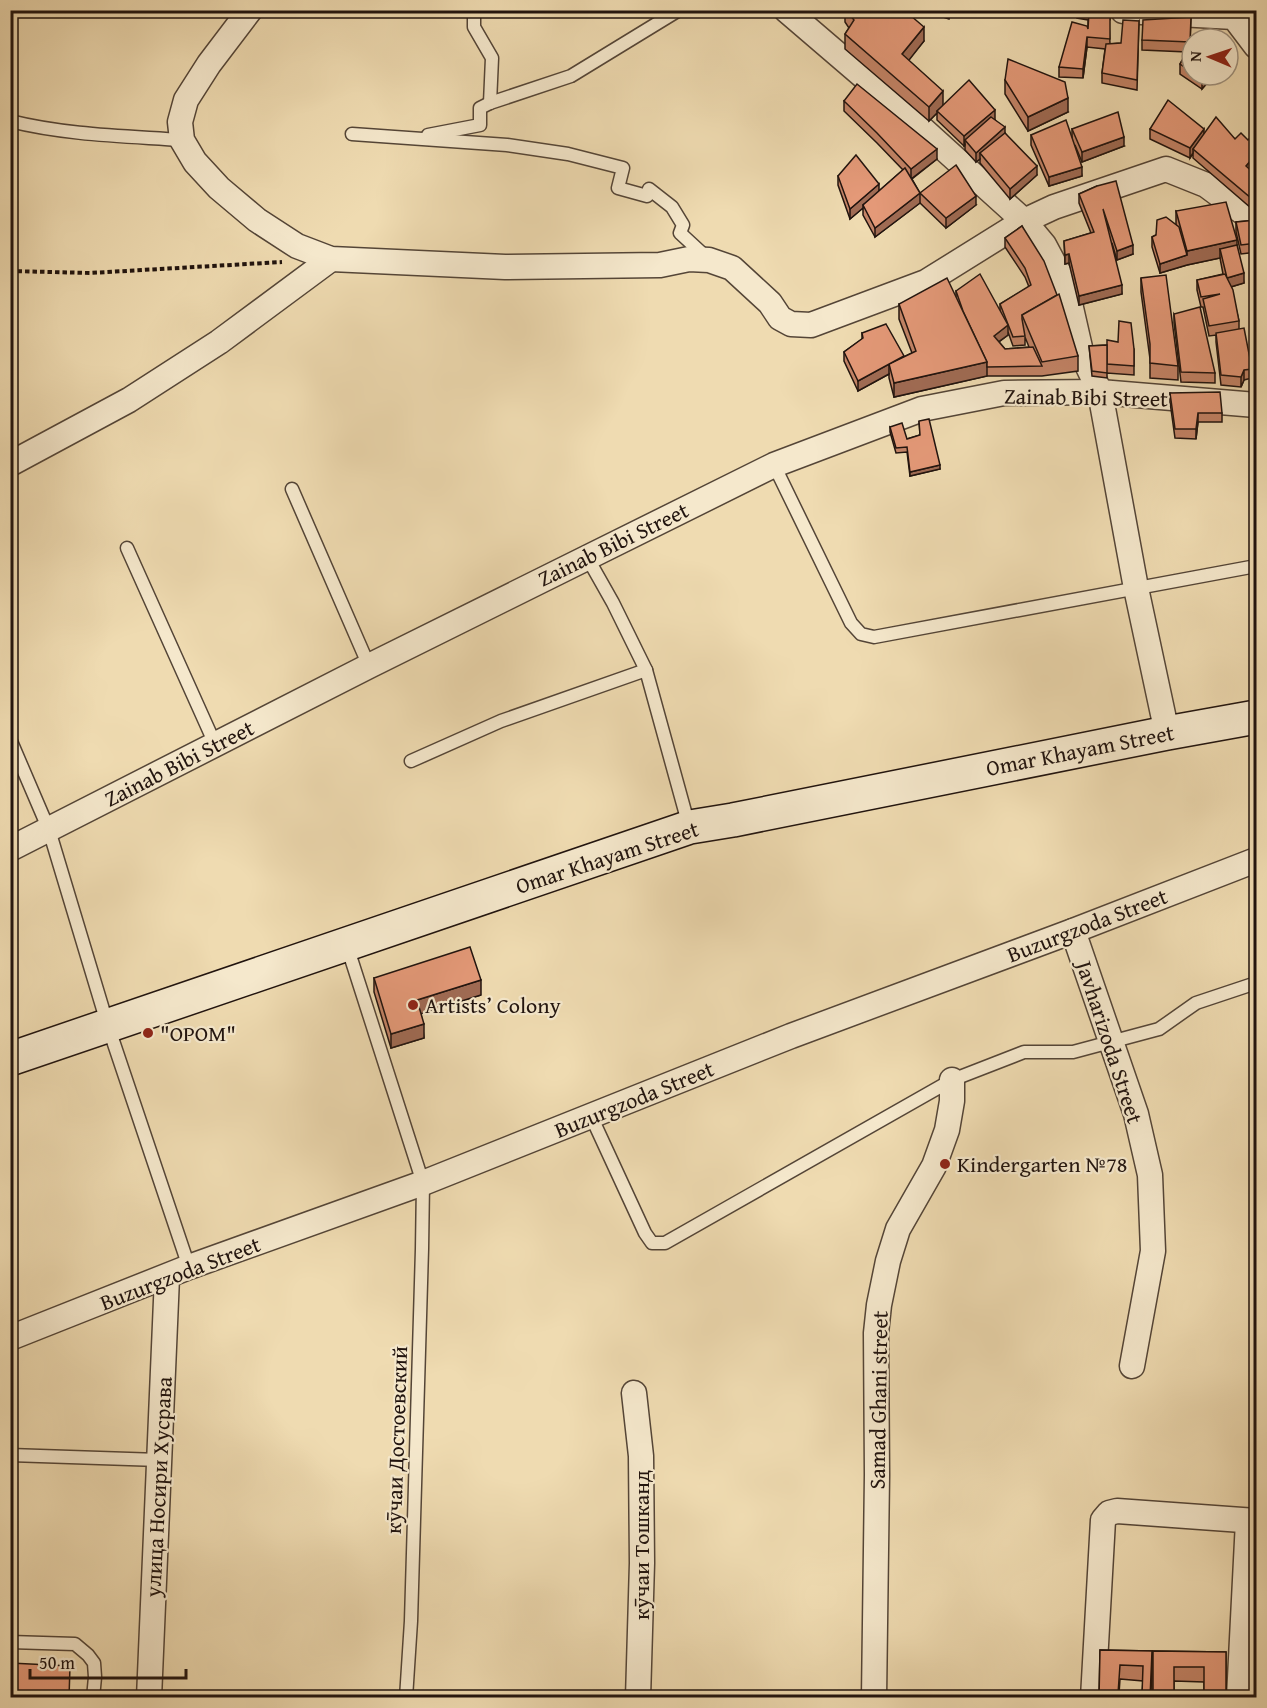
<svg xmlns="http://www.w3.org/2000/svg" width="1267" height="1708" font-family="'Gentium Book Plus',serif">
<rect width="100%" height="100%" fill="#efdbb1"/>
<filter id="stains"><feTurbulence type="fractalNoise" baseFrequency=".00333" numOctaves="4"/><feColorMatrix values="0 0 0 0 .2 0 0 0 0 .09 0 0 0 0 .02 0 0 0 .5 -.17"/></filter>
<radialGradient id="worn" r=".72"><stop offset=".6" stop-color="#630" stop-opacity="0"/><stop offset="1" stop-color="#630" stop-opacity=".3"/></radialGradient>
<g fill="none" stroke-linecap="round" stroke-linejoin="round">
<defs>
<g id="service">
<path d="M 474,10 L 474,27 L 492,58 L 490,103"/>
<path d="M 10,121 C 66,135 125,136 182,140"/>
<path d="M 352,134 L 507,145 L 568,154 L 623,168 L 618,188 L 647,196 L 649,189 L 672,207 L 683,225 L 680,233 L 706,257"/>
<path d="M 428,135 L 480,125 L 480,108 L 490,103 L 571,76 L 679,10"/>
<path d="M 774,465 L 851,623 L 861,634 L 874,637 L 1256,566"/>
<path d="M 292,489 L 369,666"/>
<path d="M 127,548 L 215,744"/>
<path d="M 587,557 L 613,603 L 646,670 L 689,826"/>
<path d="M 10,739 L 49,830 L 108,1026 L 189,1267"/>
<path d="M 411,761 L 501,721 L 646,670"/>
<path d="M 347,946 L 423,1183 L 422,1249 L 411,1621 L 406,1698"/>
<path d="M 591,1116 L 645,1233 L 652,1243 L 665,1243 L 952,1080 L 1024,1052 L 1073,1052 L 1159,1029 L 1196,1003 L 1256,983"/>
<path d="M 10,1455 L 159,1460"/>
<path d="M 10,1642 L 75,1644 L 88,1655 L 94,1663 L 95,1677 L 93,1698"/>
</g>
<g id="minor">
<path d="M 250,10 L 209,64 L 186,100 L 180,122 L 182,140 L 195,162 L 219,188 L 257,220 L 297,246 L 331,259 L 505,267 L 660,265 L 689,259 L 709,260 L 732,268 L 770,303 L 780,318 L 791,324 L 811,325 L 926,282 L 1024,221 L 1054,207 L 1166,169 L 1206,185 L 1256,222"/>
<path d="M 786,10 L 877,88 L 1024,221 L 1044,245 L 1066,286 L 1081,352 L 1100,392 L 1136,588 L 1167,733"/>
<path d="M 1123,11 L 1234,17 L 1256,46"/>
<path d="M 10,464 L 129,400 L 219,342 L 331,259"/>
<path d="M 10,849 L 369,666 L 774,465 L 922,409 L 1004,393 L 1100,392 L 1256,405"/>
<path d="M 1073,931 L 1136,1114 L 1150,1175 L 1153,1251 L 1132,1366"/>
<path d="M 10,1338 L 189,1267 L 423,1183 L 791,1036 L 1073,931 L 1256,860"/>
<path d="M 634,1393 L 641,1456 L 642,1563 L 638,1698"/>
<path d="M 149,1698 L 167,1277"/>
<path d="M 874,1698 L 877,1475 L 876,1333 L 879,1305 L 888,1261 L 898,1229 L 934,1166 L 947,1130 L 952,1101 L 952,1080"/>
<path d="M 1093,1698 L 1103,1520 L 1109,1513 L 1117,1511 L 1256,1521"/>
<path d="M 1239,1698 L 1248,1521"/>
</g>
<path id="secondary" d="M 10,1059 L 690,827 L 733,820 L 1167,733 L 1256,717"/>
</defs>
<use href="#service" stroke="#544537" stroke-width="15"/>
<use href="#minor" stroke="#544537" stroke-width="27"/>
<use href="#secondary" stroke="#20130e" stroke-width="36"/>
<path stroke="#20130e" stroke-width="4" stroke-dasharray="4.5 3" stroke-linecap="butt" d="M 10,271 L 90,273 L 282,262"/>
<use href="#service" stroke="#f5e8cc" stroke-width="12"/>
<use href="#minor" stroke="#f5e8cc" stroke-width="24"/>
<use href="#secondary" stroke="#f5e8cc" stroke-width="33"/>
</g>
<g fill="#c48467" stroke="#20130e" stroke-width="1.5" fill-rule="evenodd">
<path d="M 845,10 L 910,10 L 907,13 L 924,41 L 908,60 L 943,105 L 995,120 L 1037,175 L 1010,199 L 980,163 L 980,159 L 976,162 L 965,150 L 965,145 L 964,146 L 937,120 L 937,113 L 929,121 L 845,49 L 845,34 L 849,28 L 845,22 Z"/>
<path d="M 922,10 L 951,10 L 949,19 Z"/>
<path d="M 1077,10 L 1120,10 L 1118,16 L 1111,15 L 1109,22 L 1110,44 L 1121,43 L 1139,21 L 1137,90 L 1102,83 L 1102,73 L 1105,49 L 1087,47 L 1083,78 L 1059,77 L 1059,67 L 1088,29 L 1088,20 L 1077,18 Z"/>
<path d="M 1191,17 L 1190,46 L 1192,44 L 1192,75 L 1214,75 L 1202,89 L 1180,74 L 1180,64 L 1187,52 L 1142,50 L 1142,40 Z"/>
<path d="M 1005,80 L 1068,112 L 1028,131 L 1005,94 Z"/>
<path d="M 844,101 L 937,159 L 912,179 L 920,193 L 976,205 L 946,228 L 920,203 L 875,237 L 863,215 L 863,208 L 850,219 L 838,185 L 838,176 L 879,191 L 903,170 L 877,143 L 844,111 Z"/>
<path d="M 1072,129 L 1124,146 L 1082,162 L 1075,145 L 1082,176 L 1049,186 L 1031,145 L 1031,135 L 1072,138 Z"/>
<path d="M 1150,129 L 1248,140 L 1257,132 L 1257,162 L 1251,170 L 1257,176 L 1257,203 L 1251,208 L 1193,158 L 1193,153 L 1190,158 L 1150,139 Z"/>
<path d="M 1097,186 L 1133,254 L 1117,260 L 1112,243 L 1122,294 L 1079,305 L 1069,263 L 1065,264 L 1064,241 L 1091,233 L 1079,203 L 1079,194 Z"/>
<path d="M 1176,211 L 1237,245 L 1244,283 L 1231,287 L 1239,321 L 1239,329 L 1252,369 L 1252,378 L 1244,380 L 1241,387 L 1221,385 L 1216,342 L 1216,335 L 1209,336 L 1203,307 L 1201,307 L 1197,290 L 1197,280 L 1223,274 L 1220,258 L 1187,265 L 1160,273 L 1152,247 L 1152,237 L 1176,225 Z"/>
<path d="M 1257,220 L 1257,252 L 1241,254 L 1236,232 L 1236,222 Z"/>
<path d="M 1022,226 L 1078,356 L 1078,371 L 1042,376 L 987,376 L 894,397 L 889,378 L 889,374 L 858,391 L 844,361 L 844,352 L 862,339 L 862,333 L 904,357 L 912,353 L 899,319 L 899,304 L 956,296 L 956,291 L 1000,312 L 1000,304 L 1029,287 L 1025,277 L 1005,247 L 1005,238 ZM 1008,332 L 1013,346 L 1025,345 L 1025,337 L 1029,347 L 1005,349 L 999,342 L 1008,335 Z"/>
<path d="M 1254,260 L 1257,260 L 1257,295 L 1254,269 Z"/>
<path d="M 1141,278 L 1178,366 L 1178,380 L 1150,378 L 1150,359 L 1141,292 Z"/>
<path d="M 1174,314 L 1215,373 L 1215,383 L 1181,382 L 1174,323 Z"/>
<path d="M 1118,342 L 1134,349 L 1134,375 L 1107,373 L 1107,378 L 1092,376 L 1089,346 L 1107,345 Z"/>
<path d="M 1170,393 L 1222,413 L 1222,422 L 1198,422 L 1196,439 L 1175,438 L 1170,402 Z"/>
<path d="M 919,421 L 940,469 L 910,476 L 907,452 L 896,453 L 890,432 L 890,427 L 907,439 L 920,435 Z"/>
<path d="M 374,978 L 481,995 L 421,1013 L 424,1038 L 391,1048 L 374,992 Z"/>
<path d="M 1100,1650 L 1152,1651 L 1151,1698 L 1099,1698 ZM 1120,1679 L 1143,1681 L 1142,1695 L 1119,1694 Z"/>
<path d="M 1153,1651 L 1226,1652 L 1226,1698 L 1153,1698 ZM 1174,1681 L 1204,1682 L 1204,1692 L 1174,1691 Z"/>
</g>
<g fill="#a06b54" stroke="#20130e" stroke-width="1.5">
<path d="M 1110,10 L 1111,10 L 1111,15 L 1109,22 Z"/>
<path d="M 924,27 L 924,41 L 902,69 L 902,54 Z"/>
<path d="M 1087,37 L 1087,47 L 1083,78 L 1083,69 Z"/>
<path d="M 1206,75 L 1214,75 L 1202,89 L 1202,79 Z"/>
<path d="M 943,91 L 943,106 L 937,111 L 937,113 L 929,121 L 929,107 Z"/>
<path d="M 1068,98 L 1068,112 L 1028,131 L 1028,117 Z"/>
<path d="M 995,110 L 995,120 L 965,140 L 965,145 L 964,146 L 964,136 Z"/>
<path d="M 1005,127 L 1005,137 L 980,153 L 980,159 L 976,162 L 976,153 Z"/>
<path d="M 1204,129 L 1204,138 L 1193,149 L 1193,153 L 1190,158 L 1190,148 Z"/>
<path d="M 1124,137 L 1124,146 L 1082,162 L 1082,152 Z"/>
<path d="M 937,149 L 937,159 L 911,179 L 911,169 Z"/>
<path d="M 1257,153 L 1257,162 L 1246,175 L 1246,166 Z"/>
<path d="M 1037,166 L 1037,175 L 1010,199 L 1010,189 Z"/>
<path d="M 1082,167 L 1082,176 L 1049,186 L 1049,177 Z"/>
<path d="M 879,184 L 879,194 L 863,205 L 863,208 L 850,219 L 850,209 Z"/>
<path d="M 920,193 L 920,203 L 875,237 L 875,228 Z"/>
<path d="M 1257,194 L 1257,203 L 1251,208 L 1251,198 Z"/>
<path d="M 976,196 L 976,205 L 946,228 L 946,218 Z"/>
<path d="M 1237,240 L 1237,254 L 1220,249 L 1220,258 L 1187,265 L 1160,273 L 1160,264 L 1187,255 L 1187,251 Z"/>
<path d="M 1133,245 L 1133,254 L 1117,260 L 1117,251 Z"/>
<path d="M 1069,254 L 1069,263 L 1065,264 L 1065,255 Z"/>
<path d="M 1244,273 L 1244,283 L 1227,288 L 1227,278 Z"/>
<path d="M 1122,285 L 1122,294 L 1079,305 L 1079,296 Z"/>
<path d="M 1008,325 L 1008,335 L 994,345 L 994,336 Z"/>
<path d="M 987,362 L 987,376 L 894,397 L 894,383 Z"/>
<path d="M 889,364 L 889,374 L 858,391 L 858,381 Z"/>
<path d="M 1244,370 L 1244,380 L 1241,387 L 1241,377 Z"/>
<path d="M 1198,413 L 1198,422 L 1196,439 L 1196,429 Z"/>
<path d="M 940,465 L 940,469 L 910,476 L 910,472 Z"/>
<path d="M 481,980 L 481,995 L 417,1015 L 417,1000 Z"/>
<path d="M 424,1024 L 424,1038 L 391,1048 L 391,1034 Z"/>
</g>
<g fill="#e49978" stroke="#20130e" stroke-width="1.5" fill-rule="evenodd">
<path d="M 846,10 L 904,10 L 924,27 L 902,54 L 943,91 L 929,107 L 845,34 L 854,20 Z"/>
<path d="M 1086,10 L 1110,10 L 1110,39 L 1087,37 L 1083,69 L 1059,67 L 1072,22 L 1087,26 L 1088,29 L 1089,12 L 1097,12 Z"/>
<path d="M 1191,17 L 1190,42 L 1142,40 L 1143,20 Z"/>
<path d="M 1123,20 L 1139,21 L 1137,80 L 1102,73 L 1106,44 L 1121,43 Z"/>
<path d="M 1192,44 L 1192,72 L 1180,64 Z"/>
<path d="M 1008,59 L 1065,82 L 1068,98 L 1028,117 L 1005,80 Z"/>
<path d="M 1196,75 L 1206,75 L 1202,79 Z"/>
<path d="M 969,80 L 995,110 L 964,136 L 937,111 Z"/>
<path d="M 857,84 L 937,149 L 911,169 L 877,133 L 844,101 Z"/>
<path d="M 1168,100 L 1204,129 L 1190,148 L 1150,129 Z"/>
<path d="M 1118,112 L 1124,137 L 1082,152 L 1072,129 Z"/>
<path d="M 991,117 L 1005,127 L 976,153 L 965,140 Z"/>
<path d="M 1216,117 L 1235,139 L 1241,133 L 1248,140 L 1257,132 L 1257,153 L 1246,166 L 1257,176 L 1257,194 L 1251,198 L 1193,149 Z"/>
<path d="M 1066,120 L 1082,167 L 1049,177 L 1031,135 Z"/>
<path d="M 1005,133 L 1037,166 L 1010,189 L 980,153 Z"/>
<path d="M 856,155 L 879,184 L 850,209 L 838,176 Z"/>
<path d="M 956,165 L 976,196 L 946,218 L 920,193 Z"/>
<path d="M 905,168 L 920,193 L 875,228 L 863,205 Z"/>
<path d="M 1116,181 L 1133,245 L 1117,251 L 1103,209 L 1122,285 L 1079,296 L 1069,254 L 1065,255 L 1064,241 L 1094,232 L 1079,194 L 1097,186 Z"/>
<path d="M 1226,202 L 1237,240 L 1187,251 L 1176,211 Z"/>
<path d="M 1166,217 L 1179,227 L 1187,255 L 1160,264 L 1152,237 L 1156,235 L 1157,220 Z"/>
<path d="M 1257,220 L 1257,243 L 1241,245 L 1236,222 Z"/>
<path d="M 1022,226 L 1044,261 L 1057,295 L 1022,315 L 1022,319 L 1025,336 L 1013,337 L 1000,304 L 1031,285 L 1025,268 L 1005,238 Z"/>
<path d="M 1237,245 L 1244,273 L 1227,278 L 1220,249 Z"/>
<path d="M 1254,260 L 1257,260 L 1257,286 Z"/>
<path d="M 980,274 L 1008,325 L 994,336 L 1005,349 L 1033,347 L 1042,366 L 987,367 L 987,362 L 963,311 L 956,291 Z"/>
<path d="M 1225,274 L 1233,290 L 1239,321 L 1209,326 L 1203,299 L 1220,294 L 1201,297 L 1197,280 Z"/>
<path d="M 1166,275 L 1178,366 L 1150,363 L 1150,344 L 1141,278 Z"/>
<path d="M 947,278 L 987,362 L 894,383 L 889,364 L 916,351 L 899,304 Z"/>
<path d="M 1059,294 L 1078,356 L 1042,362 L 1022,315 Z"/>
<path d="M 1200,307 L 1215,373 L 1181,372 L 1174,314 Z"/>
<path d="M 1119,321 L 1131,323 L 1134,349 L 1134,366 L 1107,364 L 1107,340 L 1118,342 Z"/>
<path d="M 886,324 L 904,356 L 858,381 L 844,352 L 863,338 L 862,333 Z"/>
<path d="M 1244,328 L 1252,369 L 1244,370 L 1241,377 L 1221,375 L 1216,333 Z"/>
<path d="M 1107,345 L 1107,373 L 1092,371 L 1089,346 Z"/>
<path d="M 1220,392 L 1222,413 L 1198,413 L 1196,429 L 1175,429 L 1170,393 Z"/>
<path d="M 929,419 L 940,465 L 910,472 L 907,447 L 896,448 L 890,427 L 902,423 L 907,439 L 920,435 L 919,421 Z"/>
<path d="M 470,947 L 481,980 L 417,1000 L 424,1024 L 391,1034 L 374,978 Z"/>
<path d="M 1100,1650 L 1152,1651 L 1150,1698 L 1099,1698 ZM 1120,1665 L 1143,1666 L 1142,1695 L 1118,1694 Z"/>
<path d="M 1153,1651 L 1226,1652 L 1226,1698 L 1153,1698 ZM 1174,1667 L 1204,1667 L 1204,1692 L 1174,1691 Z"/>
<path d="M 10,1663 L 70,1666 L 69,1698 L 10,1698 Z"/>
</g>
<g fill="#8f2418" stroke="#f5e8cc" stroke-width="2">
<circle cx="413" cy="1005" r="6"/>
<circle cx="148" cy="1033" r="6"/>
<circle cx="945" cy="1164" r="6"/>
</g>
<g text-anchor="middle" dominant-baseline="central" stroke-width="4.5" stroke-linejoin="round" paint-order="stroke">
<g font-size="22" fill="#20130e" stroke="#f5e8cc">
<text transform="translate(1086 397) rotate(1)">Zainab Bibi Street</text>
<text transform="translate(613 544) rotate(-26)">Zainab Bibi Street</text>
<text transform="translate(1080 750) rotate(-11)">Omar Khayam Street</text>
<text transform="translate(179 763) rotate(-27)">Zainab Bibi Street</text>
<text transform="translate(607 857) rotate(-18)">Omar Khayam Street</text>
<text transform="translate(1087 925) rotate(-21)">Buzurgzoda Street</text>
<text transform="translate(1110 1042) rotate(72)">Javharizoda Street</text>
<text transform="translate(634 1099) rotate(-22)">Buzurgzoda Street</text>
<text transform="translate(180 1273) rotate(-21)">Buzurgzoda Street</text>
<text transform="translate(878 1400) rotate(-89)">Samad Ghani street</text>
<text transform="translate(396 1440) rotate(-88)">кӯчаи Достоевский</text>
<text transform="translate(158 1487) rotate(-87)">улица Носири Хусрава</text>
<text transform="translate(641 1545) rotate(-90)">кӯчаи Тошканд</text>
</g>
<g font-size="22" fill="#20130e" stroke="#f5e8cc" text-anchor="start">
<text x="425" y="1005">Artists’ Colony</text>
<text x="160" y="1033">"OPOM"</text>
<text x="957" y="1164">Kindergarten №78</text>
</g>
</g>
<rect width="1267" height="1708" fill="none" stroke="#efdbb1" stroke-width="36"/>
<rect x="12" y="12" width="1243" height="1684" fill="none" stroke="#20130e" stroke-width="3"/>
<rect x="18" y="18" width="1231" height="1672" fill="none" stroke="#20130e" stroke-width="1.5"/>
<g transform="translate(1210 57) rotate(272)"><circle r="28" fill="#f5e8cc" stroke="#a09380" stroke-width="1.5"/>
<path d="M0-4.5L10 22L0 15L-10 22Z" fill="#8f2418"/>
<text y="-9" font-size="16" font-weight="bold" text-anchor="middle" fill="#20130e">N</text>
</g>
<path d="M30 1669v9h156v-9" fill="none" stroke="#20130e" stroke-width="3"/>
<text x="39" y="1669" font-size="18" fill="#20130e" stroke="#f5e8cc" stroke-width="4.5" paint-order="stroke">50 m</text>
<rect width="100%" height="100%" filter="url(#stains)"/>
<rect width="100%" height="100%" fill="url(#worn)"/>
</svg>
